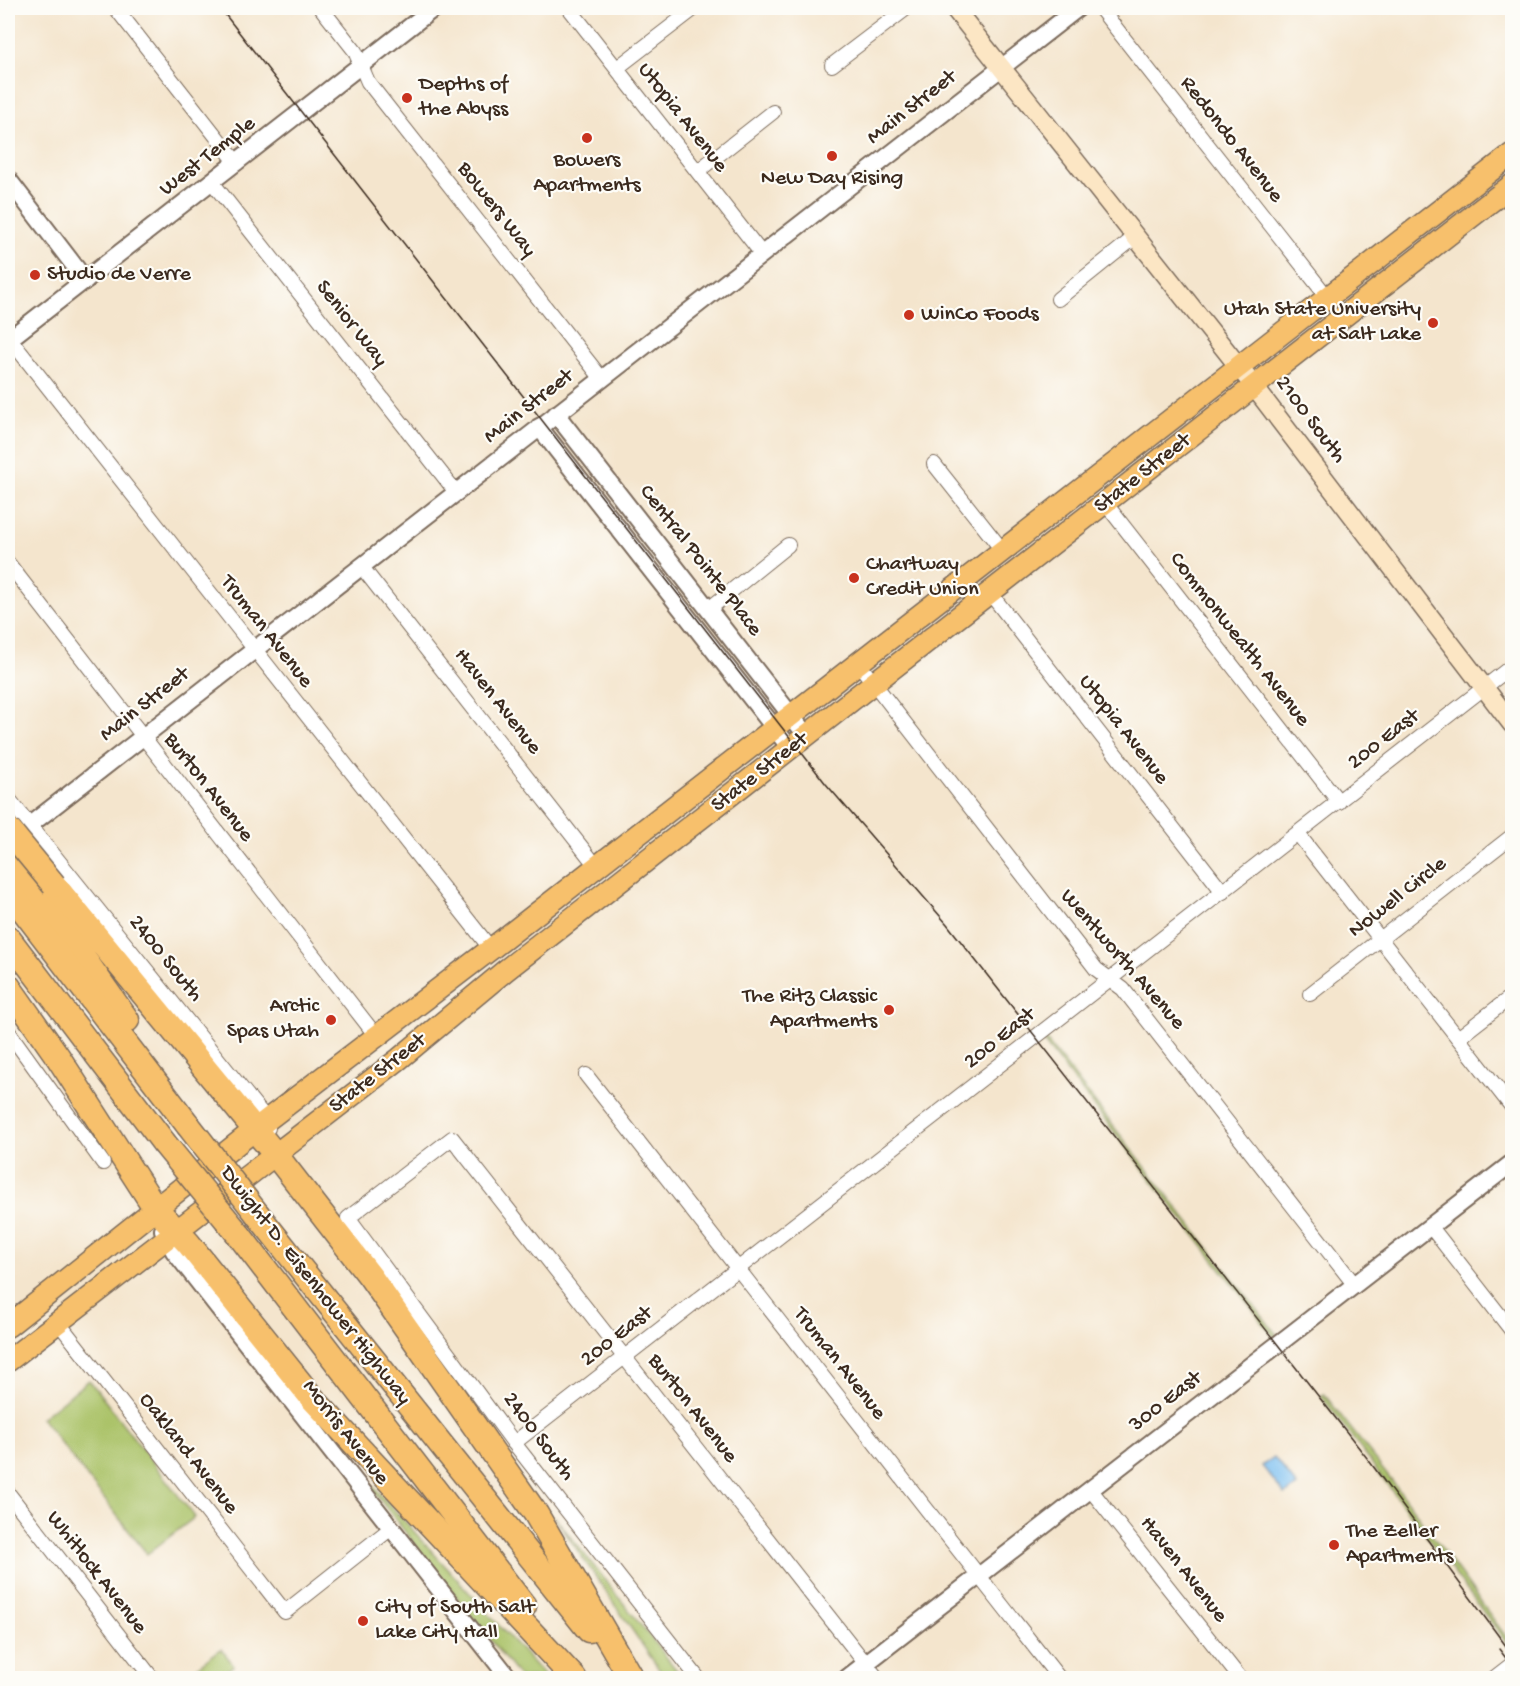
<svg xmlns="http://www.w3.org/2000/svg" width="1520" height="1686" font-family="'Gochi Hand',sans-serif">
<rect width="100%" height="100%" fill="#fdfcf7"/>
<filter id="ink" filterUnits="userSpaceOnUse"><feTurbulence type="fractalNoise" baseFrequency=".0167" numOctaves="2"/><feDisplacementMap in="SourceGraphic" scale="12" xChannelSelector="R" yChannelSelector="G"/><feConvolveMatrix kernelMatrix="1 2 1 2 8 2 1 2 1" color-interpolation-filters="sRGB"/></filter>
<filter id="wash" filterUnits="userSpaceOnUse"><feTurbulence type="fractalNoise" baseFrequency=".008" numOctaves="4" result="noise"/><feDisplacementMap in="SourceGraphic" scale="24" xChannelSelector="R" yChannelSelector="G"/><feGaussianBlur stdDeviation="1.35" result="paint"/><feColorMatrix in="noise" values="0 0 0 0 0 0 0 0 0 0 0 0 0 0 0 0 0 1.4 0 .05"/><feComposite in="paint" operator="in"/></filter>
<g filter="url(#wash)">
<rect width="100%" height="100%" fill="#f4e5cd"/>
<g fill="#abc369" stroke="#737644" stroke-width="1.5">
<path d="M 1045,1039 L 1277,1335 L 1274,1337 L 1043,1041 Z"/>
<path d="M 89,1380 L 195,1517 L 147,1554 L 41,1418 Z"/>
<path d="M 1324,1394 L 1401,1493 L 1512,1645 L 1511,1649 L 1321,1396 Z"/>
<path d="M 344,1454 L 541,1672 L 546,1678 L 520,1678 Z"/>
<path d="M 554,1516 L 683,1678 L 665,1678 Z"/>
<path d="M 221,1649 L 234,1665 L 217,1678 L 182,1678 Z"/>
</g>
<path fill="#7bbff1" stroke="#5b7488" stroke-width="1.5" d="M 1274,1457 L 1297,1486 L 1285,1495 L 1262,1466 Z"/>
</g>
<g filter="url(#ink)">
<g fill="none" stroke-linecap="round" stroke-linejoin="round">
<defs>
<g id="minor">
<path d="M 321,8 L 355,51 L 368,82 L 602,379"/>
<path d="M 569,8 L 762,254"/>
<path d="M 1100,8 L 1328,298"/>
<path d="M 118,11 L 237,163"/>
<path d="M 832,65 L 907,8"/>
<path d="M 617,68 L 695,8"/>
<path d="M 698,171 L 773,112"/>
<path d="M 212,182 L 456,492"/>
<path d="M 1058,299 L 1135,237"/>
<path d="M 10,339 L 491,949"/>
<path d="M 934,464 L 1003,551"/>
<path d="M 1106,504 L 1339,802"/>
<path d="M 8,563 L 377,1037"/>
<path d="M 361,566 L 597,867"/>
<path d="M 990,593 L 1223,892"/>
<path d="M 709,609 L 788,545"/>
<path d="M 858,663 L 1079,947 L 1096,969 L 1123,989 L 1354,1284"/>
<path d="M 8,798 L 267,1120 L 268,1128"/>
<path d="M 1298,834 L 1512,1107"/>
<path d="M 1310,994 L 1512,836"/>
<path d="M 8,1031 L 103,1163"/>
<path d="M 1458,1038 L 1512,996"/>
<path d="M 586,1075 L 1059,1678"/>
<path d="M 1431,1227 L 1512,1331"/>
<path d="M 58,1322 L 285,1612 L 390,1529"/>
<path d="M 514,1443 L 1512,666"/>
<path d="M 1090,1489 L 1240,1678"/>
<path d="M 8,1493 L 152,1678"/>
<path d="M 698,1678 L 514,1443 L 348,1218 L 452,1138 L 877,1678"/>
<path d="M 1494,1678 L 1512,1664"/>
</g>
<g id="tertiary">
<path d="M 8,179 L 86,281"/>
<path d="M 8,340 L 434,8"/>
<path d="M 556,414 L 807,736"/>
<path d="M 539,427 L 791,749"/>
<path d="M 8,842 L 1078,8"/>
<path d="M 163,1230 L 174,1251 L 509,1678"/>
<path d="M 847,1678 L 1512,1163"/>
</g>
<path id="secondary" d="M 954,8 L 1239,367 L 1512,724"/>
<g id="primary">
<path d="M 8,1326 L 267,1120 L 491,949 L 1512,154"/>
<path d="M 8,1361 L 399,1059 L 506,970 L 1512,185"/>
</g>
<g id="motorway">
<path d="M 8,851 L 127,1020"/>
<path d="M 54,885 L 275,1154 L 370,1276 L 536,1514 L 631,1678"/>
<path d="M 8,890 L 188,1125"/>
<path d="M 8,938 L 164,1143"/>
<path d="M 8,986 L 58,1057 L 156,1209 L 188,1243 L 312,1398 L 574,1678"/>
<path d="M 258,1215 L 589,1630"/>
<path d="M 239,1235 L 524,1606"/>
</g>
</defs>
<use href="#minor" stroke="#7c6b5b" stroke-width="16"/>
<use href="#tertiary" stroke="#7c6b5b" stroke-width="20"/>
<use href="#secondary" stroke="#7c6b5b" stroke-width="21"/>
<use href="#primary" stroke="#7c6b5b" stroke-width="24"/>
<use href="#motorway" stroke="#7c6b5b" stroke-width="27"/>
<use href="#minor" stroke="#fff" stroke-width="14"/>
<use href="#tertiary" stroke="#fff" stroke-width="16"/>
<use href="#secondary" stroke="#fce6c4" stroke-width="18"/>
<use href="#primary" stroke="#f7c06c" stroke-width="21"/>
<use href="#motorway" stroke="#f7c06c" stroke-width="24"/>
<g stroke="#3b2a1e" stroke-width="1.5">
<path d="M 220,8 L 826,784 L 947,924 L 1367,1458 L 1512,1654"/>
<path d="M 1499,1649 L 1512,1666"/>
</g>
<defs>
<g id="motorway-bridge">
<path d="M 8,829 L 54,885"/>
<path d="M 188,1125 L 258,1215"/>
<path d="M 164,1143 L 239,1235"/>
</g>
</defs>
<use href="#motorway-bridge" stroke="#7c6b5b" stroke-width="27" stroke-linecap="butt"/>
<use href="#motorway-bridge" stroke="#f7c06c" stroke-width="24"/>
</g>
</g>
<g fill="#c8321e" stroke="#fdfcf7" stroke-width="2">
<circle cx="407" cy="98" r="6"/>
<circle cx="587" cy="138" r="6"/>
<circle cx="832" cy="156" r="6"/>
<circle cx="35" cy="275" r="6"/>
<circle cx="909" cy="315" r="6"/>
<circle cx="1433" cy="323" r="6"/>
<circle cx="854" cy="578" r="6"/>
<circle cx="889" cy="1010" r="6"/>
<circle cx="331" cy="1020" r="6"/>
<circle cx="1334" cy="1545" r="6"/>
<circle cx="363" cy="1621" r="6"/>
</g>
<g text-anchor="middle" dominant-baseline="central" stroke-width="4.5" stroke-linejoin="round" paint-order="stroke">
<g font-size="22" fill="#3b2a1e" stroke="#fdfcf7" text-anchor="start">
<text x="419" y="85">Depths of<tspan x="419" dy="25">the Abyss</tspan></text>
<text x="587" y="161" text-anchor="middle">Bowers<tspan x="587" dy="25">Apartments</tspan></text>
<text x="832" y="179" text-anchor="middle">New Day Rising</text>
<text x="47" y="275">Studio de Verre</text>
<text x="1421" y="310" text-anchor="end">Utah State University<tspan x="1421" dy="25">at Salt Lake</tspan></text>
<text x="921" y="315">WinCo Foods</text>
<text x="866" y="565">Chartway<tspan x="866" dy="25">Credit Union</tspan></text>
<text x="877" y="997" text-anchor="end">The Ritz Classic<tspan x="877" dy="25">Apartments</tspan></text>
<text x="319" y="1007" text-anchor="end">Arctic<tspan x="319" dy="25">Spas Utah</tspan></text>
<text x="1346" y="1532">The Zeller<tspan x="1346" dy="25">Apartments</tspan></text>
<text x="375" y="1608">City of South Salt<tspan x="375" dy="25">Lake City Hall</tspan></text>
</g>
<g font-size="22" fill="#3b2a1e" stroke="#fdfcf7">
<text transform="translate(912 108) rotate(-38)">Main Street</text>
<text transform="translate(682 118) rotate(52)">Utopia Avenue</text>
<text transform="translate(1231 140) rotate(52)">Redondo Avenue</text>
<text transform="translate(208 157) rotate(-38)">West Temple</text>
<text transform="translate(496 210) rotate(52)">Bowers Way</text>
<text transform="translate(351 324) rotate(52)">Senior Way</text>
<text transform="translate(529 407) rotate(-38)">Main Street</text>
<text transform="translate(1310 420) rotate(53)">2100 South</text>
<text transform="translate(1143 474) rotate(-38)">State Street</text>
<text transform="translate(700 561) rotate(52)">Central Pointe Place</text>
<text transform="translate(266 632) rotate(52)">Truman Avenue</text>
<text transform="translate(1239 640) rotate(52)">Commonwealth Avenue</text>
<text transform="translate(497 702) rotate(52)">Haven Avenue</text>
<text transform="translate(145 705) rotate(-38)">Main Street</text>
<text transform="translate(1123 730) rotate(52)">Utopia Avenue</text>
<text transform="translate(1384 740) rotate(-38)">200 East</text>
<text transform="translate(760 773) rotate(-38)">State Street</text>
<text transform="translate(208 788) rotate(52)">Burton Avenue</text>
<text transform="translate(1398 898) rotate(-38)">Nowell Circle</text>
<text transform="translate(165 959) rotate(51)">2400 South</text>
<text transform="translate(1122 960) rotate(49)">Wentworth Avenue</text>
<text transform="translate(1000 1039) rotate(-39)">200 East</text>
<text transform="translate(378 1074) rotate(-38)">State Street</text>
<text transform="translate(315 1286) rotate(52)">Dwight D. Eisenhower Highway</text>
<text transform="translate(617 1337) rotate(-38)">200 East</text>
<text transform="translate(839 1364) rotate(52)">Truman Avenue</text>
<text transform="translate(1166 1402) rotate(-38)">300 East</text>
<text transform="translate(692 1409) rotate(52)">Burton Avenue</text>
<text transform="translate(345 1433) rotate(52)">Morris Avenue</text>
<text transform="translate(538 1437) rotate(53)">2400 South</text>
<text transform="translate(188 1454) rotate(52)">Oakland Avenue</text>
<text transform="translate(1183 1570) rotate(52)">Haven Avenue</text>
<text transform="translate(96 1573) rotate(52)">Whitlock Avenue</text>
</g>
</g>
<rect width="1520" height="1686" fill="none" stroke="#fdfcf7" stroke-width="30"/>
</svg>
